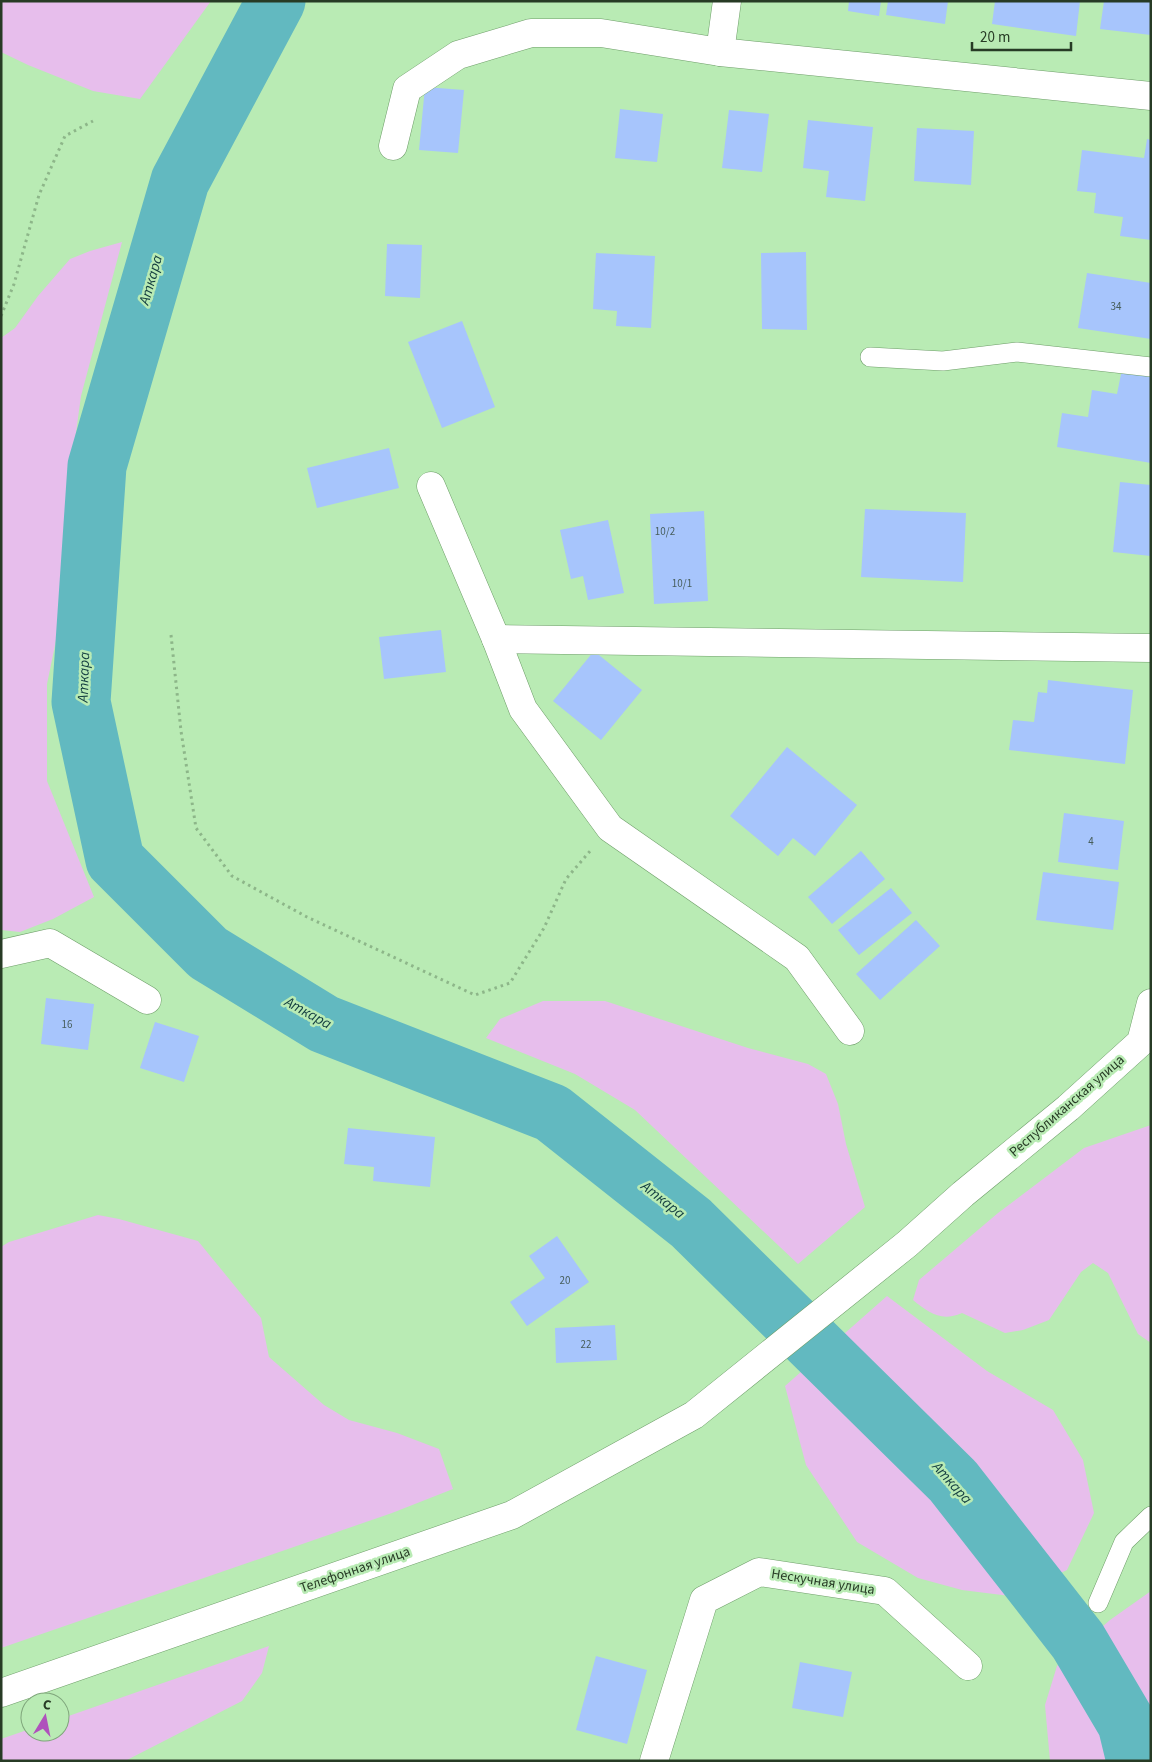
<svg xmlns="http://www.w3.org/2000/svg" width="1152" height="1762" font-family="'Source Sans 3',sans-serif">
<rect width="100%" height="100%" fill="#b9ebb4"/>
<g fill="#e7beec">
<path d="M 1,1 L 211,1 L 140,99 L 93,91 L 28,65 L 1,52 Z"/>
<path d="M 122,242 L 81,396 L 65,513 L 64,569 L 61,616 L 47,684 L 47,781 L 94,897 L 53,919 L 20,932 L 1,930 L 1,338 L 15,328 L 38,296 L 70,259 L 90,251 Z"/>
<path d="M 543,1001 L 605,1001 L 748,1048 L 808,1064 L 826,1074 L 838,1104 L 846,1144 L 865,1207 L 798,1264 L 635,1110 L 575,1074 L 486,1038 L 500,1019 Z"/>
<path d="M 1151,1125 L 1151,1343 L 1138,1334 L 1108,1273 L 1093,1263 L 1081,1272 L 1049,1320 L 1023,1330 L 1005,1333 L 962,1313 C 941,1322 929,1313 913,1300 L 919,1280 L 998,1213 L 1084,1148 Z"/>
<path d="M 98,1215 L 119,1219 L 198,1241 L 261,1318 L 269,1357 L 324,1405 L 349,1420 L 397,1433 L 439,1449 L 453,1489 L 392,1513 L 1,1648 L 1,1247 L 9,1242 Z"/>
<path d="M 887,1296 L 987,1371 L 1053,1410 L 1083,1460 L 1094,1513 L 1067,1570 L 1010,1596 L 962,1590 L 918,1578 L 857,1542 L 806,1465 L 785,1386 Z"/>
<path d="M 1151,1591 L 1151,1761 L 1050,1761 L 1045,1705 L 1057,1666 L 1110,1620 Z"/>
<path d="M 269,1646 L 262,1673 L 242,1701 L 125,1761 L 1,1761 L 1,1739 L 30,1729 L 30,1732 L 60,1732 L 60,1719 Z"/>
</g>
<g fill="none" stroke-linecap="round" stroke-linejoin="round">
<path stroke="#62b9c0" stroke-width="59" d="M 276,1 L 180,181 L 97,466 L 81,702 L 115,860 L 208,953 L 324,1024 L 552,1113 L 691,1223 L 953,1481 L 1078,1641 L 1127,1724 L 1136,1761"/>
</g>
<g fill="#a7c5fc">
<path d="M 849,1 L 881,1 L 879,16 L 848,11 Z"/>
<path d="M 888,1 L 948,1 L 945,24 L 886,15 Z"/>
<path d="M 995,1 L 1080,1 L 1076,36 L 992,24 Z"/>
<path d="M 1104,1 L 1151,1 L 1151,35 L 1100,29 Z"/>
<path d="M 425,87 L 464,90 L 458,153 L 419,150 Z"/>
<path d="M 620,109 L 663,114 L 657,162 L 615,158 Z"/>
<path d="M 729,110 L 769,114 L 762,172 L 722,168 Z"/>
<path d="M 808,120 L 873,127 L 865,201 L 826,197 L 829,171 L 803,168 Z"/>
<path d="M 917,128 L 974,131 L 971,185 L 914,181 Z"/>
<path d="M 1147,139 L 1151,140 L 1151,240 L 1120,236 L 1123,217 L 1094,213 L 1096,193 L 1077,191 L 1082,150 L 1144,158 Z"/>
<path d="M 387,244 L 422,245 L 420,298 L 385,296 Z"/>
<path d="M 806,252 L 807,330 L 762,329 L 761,253 Z"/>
<path d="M 596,253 L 655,256 L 651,328 L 616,326 L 617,311 L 593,309 Z"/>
<path d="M 1087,273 L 1151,283 L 1151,339 L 1078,328 Z"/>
<path d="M 462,321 L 495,407 L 442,428 L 408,342 Z"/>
<path d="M 1122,369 L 1151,374 L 1151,463 L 1057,447 L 1062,413 L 1088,417 L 1092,390 L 1117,394 Z"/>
<path d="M 389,448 L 399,488 L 317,508 L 307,468 Z"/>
<path d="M 1120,482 L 1151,485 L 1151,556 L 1113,552 Z"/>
<path d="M 865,509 L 966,513 L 963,582 L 861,577 Z"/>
<path d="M 704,511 L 708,601 L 654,604 L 650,514 Z"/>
<path d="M 608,520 L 624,593 L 588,600 L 583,576 L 571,579 L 560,530 Z"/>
<path d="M 441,630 L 446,672 L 384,679 L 379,637 Z"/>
<path d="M 594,651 L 642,690 L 601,740 L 553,701 Z"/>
<path d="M 1048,680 L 1133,690 L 1125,764 L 1009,750 L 1013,720 L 1034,722 L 1038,692 L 1047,693 Z"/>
<path d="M 787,747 L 857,805 L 815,856 L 793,838 L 778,856 L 730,816 Z"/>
<path d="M 1064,813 L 1124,821 L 1118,870 L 1058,862 Z"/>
<path d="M 861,851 L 885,879 L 832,924 L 808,897 Z"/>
<path d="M 1043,872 L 1119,882 L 1113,930 L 1036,920 Z"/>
<path d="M 891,888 L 912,913 L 859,955 L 838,930 Z"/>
<path d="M 916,920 L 940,946 L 880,1000 L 856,974 Z"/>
<path d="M 46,998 L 94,1004 L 88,1050 L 41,1044 Z"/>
<path d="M 155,1022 L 199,1036 L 184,1082 L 140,1068 Z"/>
<path d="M 348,1128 L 435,1137 L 430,1187 L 373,1181 L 374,1167 L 344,1164 Z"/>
<path d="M 557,1236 L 589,1282 L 527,1326 L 510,1302 L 545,1278 L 529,1256 Z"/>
<path d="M 615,1325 L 617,1360 L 556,1363 L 555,1328 Z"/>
<path d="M 596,1656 L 647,1670 L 627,1744 L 576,1730 Z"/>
<path d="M 800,1662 L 852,1672 L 843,1717 L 792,1708 Z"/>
</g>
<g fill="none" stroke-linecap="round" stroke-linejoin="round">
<defs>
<g id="service">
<path d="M 870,357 L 943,361 L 1017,352 L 1151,367"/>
<path d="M 1098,1603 L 1124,1542 L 1151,1516"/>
</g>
<g id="minor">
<path d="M 720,52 L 727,1"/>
<path d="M 393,146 L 407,89 L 458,55 L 531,33 L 601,33 L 720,52 L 1151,96"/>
<path d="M 431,486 L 496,639 L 523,709 L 610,828 L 797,958 L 850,1031"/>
<path d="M 496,639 L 1151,648"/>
<path d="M 1,954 L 50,943 L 147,1000"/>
<path d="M 654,1761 L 704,1600 L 759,1572 L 885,1591 L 968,1666"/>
</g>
<path id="tertiary" d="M 1,1693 L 512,1515 L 694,1415 L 907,1244 L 963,1194 L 1068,1108 L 1141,1042 L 1151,1003"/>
</defs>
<use href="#service" stroke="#6e9e69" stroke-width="20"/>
<use href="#minor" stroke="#6e9e69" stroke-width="29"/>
<use href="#tertiary" stroke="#6e9e69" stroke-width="29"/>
<g stroke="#8db689" stroke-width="3" stroke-dasharray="2.5 4" stroke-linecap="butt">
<path d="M 1,316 L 14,284 L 39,195 L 65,136 L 93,121"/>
<path d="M 171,635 L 181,731 L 196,828 L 232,876 L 307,917 L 475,995 L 510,983 L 544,928 L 566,879 L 591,850"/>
</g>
<use href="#service" stroke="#fff" stroke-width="19"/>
<use href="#minor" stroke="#fff" stroke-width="28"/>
<use href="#tertiary" stroke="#fff" stroke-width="28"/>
</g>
<g text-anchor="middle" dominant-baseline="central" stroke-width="5" stroke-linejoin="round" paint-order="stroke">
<g font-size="11" fill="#475e5b">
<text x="1116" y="306">34</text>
<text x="665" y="531">10/2</text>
<text x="682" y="583">10/1</text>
<text x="1091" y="841">4</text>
<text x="67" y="1024">16</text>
<text x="565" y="1280">20</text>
<text x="586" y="1344">22</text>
</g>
<g font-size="14" fill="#273b25" stroke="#b9ebb4">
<text transform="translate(1067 1106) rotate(-41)">Республиканская улица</text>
<text transform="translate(355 1570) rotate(-19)">Телефонная улица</text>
<text transform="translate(823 1582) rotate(9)">Нескучная улица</text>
</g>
<g font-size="15" font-style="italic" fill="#133d40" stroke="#b9ebb4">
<text transform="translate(151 280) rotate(-74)">Аткара</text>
<text transform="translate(84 677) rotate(-88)">Аткара</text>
<text transform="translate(308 1013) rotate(29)">Аткара</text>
<text transform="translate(663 1200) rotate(38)">Аткара</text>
<text transform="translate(952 1483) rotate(48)">Аткара</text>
</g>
</g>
<rect width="1152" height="1762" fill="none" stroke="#273b25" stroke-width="5"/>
<g transform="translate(45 1717) rotate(10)"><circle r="24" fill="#b9ebb4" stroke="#7fa57b"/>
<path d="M0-4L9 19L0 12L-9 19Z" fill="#af52bc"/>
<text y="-8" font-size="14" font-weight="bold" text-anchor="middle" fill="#273b25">С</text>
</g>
<path d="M972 42v8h99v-8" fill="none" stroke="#273b25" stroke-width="2.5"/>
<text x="980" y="42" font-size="15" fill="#273b25" stroke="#b9ebb4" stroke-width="4" paint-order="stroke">20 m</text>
</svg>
